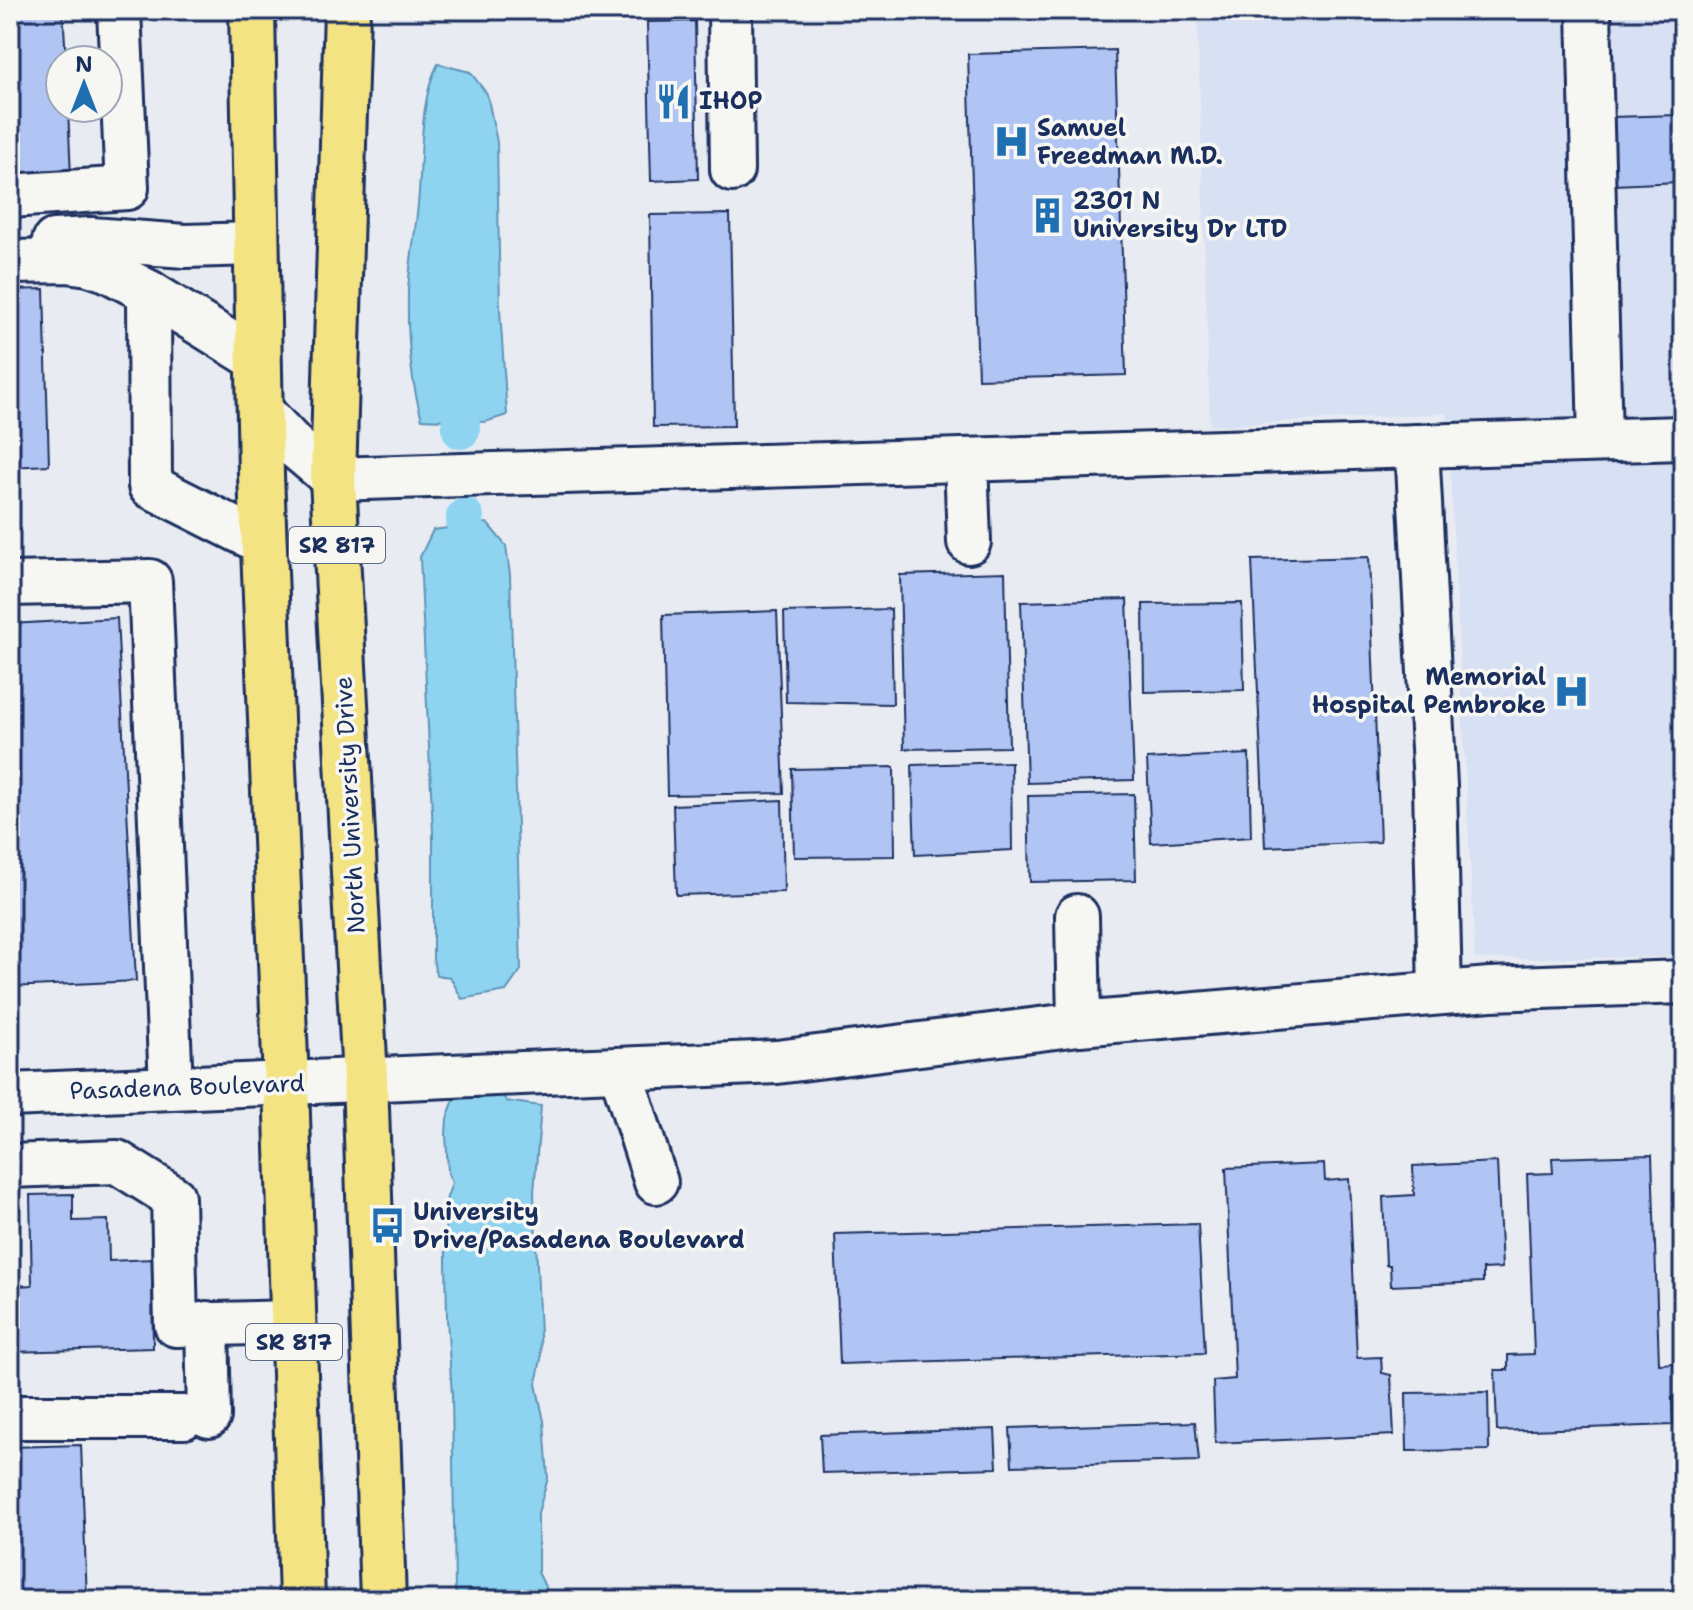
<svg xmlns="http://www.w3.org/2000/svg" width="1693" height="1610" font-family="'Shantell Sans',sans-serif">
<rect width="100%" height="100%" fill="#e8ecf2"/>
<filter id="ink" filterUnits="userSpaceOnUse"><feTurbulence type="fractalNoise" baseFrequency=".0125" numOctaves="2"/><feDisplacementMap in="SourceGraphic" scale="16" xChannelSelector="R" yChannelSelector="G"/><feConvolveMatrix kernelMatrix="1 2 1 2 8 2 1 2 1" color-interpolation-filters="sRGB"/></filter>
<g filter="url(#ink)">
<path fill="#d8e0f3" d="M 1197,10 L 1683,10 L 1683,957 L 1475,959 L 1447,413 L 1210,426 Z"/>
<g fill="#8ed4f0" stroke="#6092b6" stroke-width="2">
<path d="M 438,64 L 470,72 L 487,94 L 497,142 L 500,310 L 507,415 L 485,422 L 422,419 C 410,379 407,332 408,290 C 410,258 417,225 419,192 C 422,154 420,97 438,64 Z"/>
<path d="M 487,523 L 506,546 L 510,575 L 521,970 L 506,991 L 462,999 L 450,977 L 436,975 L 433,959 L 433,833 L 420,557 L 433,530 Z"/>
<path d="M 500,1089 L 506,1101 L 541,1106 L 534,1192 L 541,1359 L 536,1384 L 544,1421 L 548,1478 L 538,1513 L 538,1572 L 549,1595 L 549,1600 L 459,1600 L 455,1591 L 452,1395 L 447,1319 L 445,1203 L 452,1183 L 448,1173 L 446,1134 L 447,1119 L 453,1102 L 462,1090 Z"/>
</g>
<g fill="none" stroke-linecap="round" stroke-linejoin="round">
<g stroke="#8ed4f0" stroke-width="38">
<path d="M 459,370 L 461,430"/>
<path d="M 465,517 L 468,577"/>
</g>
</g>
<g fill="#b1c5f4" stroke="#1b2f5e" stroke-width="2">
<path d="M 10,10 L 63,10 L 66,60 L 60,60 L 60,108 L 68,108 L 71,177 L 10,180 Z"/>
<path d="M 695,21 L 698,179 L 651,181 L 647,22 Z"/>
<path d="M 1115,50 L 1126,375 L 978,379 L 968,54 Z"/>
<path d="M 1678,115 L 1681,134 L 1680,182 L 1614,185 L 1612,117 Z"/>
<path d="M 730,214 L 734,426 L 653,427 L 650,215 Z"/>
<path d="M 44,289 L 49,465 L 10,467 L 10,290 Z"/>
<path d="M 1369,557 L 1380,842 L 1265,847 L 1252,560 Z"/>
<path d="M 1005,572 L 1009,747 L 904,749 L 900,575 Z"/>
<path d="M 1127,599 L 1134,780 L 1027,783 L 1021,602 Z"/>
<path d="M 1242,603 L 1244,690 L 1144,692 L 1143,604 Z"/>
<path d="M 891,609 L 893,704 L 786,702 L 784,612 Z"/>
<path d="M 777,611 L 784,793 L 667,795 L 663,615 Z"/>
<path d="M 117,618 L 136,981 L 10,987 L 10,624 Z"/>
<path d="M 1249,754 L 1251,837 L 1151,843 L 1147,759 Z"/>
<path d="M 1011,762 L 1012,850 L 915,855 L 912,765 Z"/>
<path d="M 894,767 L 895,856 L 794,857 L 792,769 Z"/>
<path d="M 1134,794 L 1136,880 L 1030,882 L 1028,796 Z"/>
<path d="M 782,800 L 784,892 L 676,895 L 673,805 Z"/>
<path d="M 1652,1155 L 1659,1364 L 1676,1363 L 1677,1398 L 1672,1398 L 1673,1425 L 1497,1431 L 1495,1370 L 1508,1370 L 1508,1355 L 1534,1354 L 1527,1174 L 1553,1173 L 1552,1158 Z"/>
<path d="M 1497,1162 L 1502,1268 L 1483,1269 L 1483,1282 L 1391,1286 L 1390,1265 L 1386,1265 L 1383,1197 L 1414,1195 L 1413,1166 Z"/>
<path d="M 1324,1164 L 1325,1181 L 1349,1179 L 1357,1358 L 1381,1357 L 1382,1373 L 1391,1375 L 1394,1435 L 1215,1443 L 1213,1381 L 1235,1379 L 1226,1168 Z"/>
<path d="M 73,1194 L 73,1221 L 108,1220 L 109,1261 L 152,1259 L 153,1348 L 10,1352 L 10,1333 L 19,1333 L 18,1286 L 32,1285 L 30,1195 Z"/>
<path d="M 1679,1200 L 1683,1200 L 1683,1321 Z"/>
<path d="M 1198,1224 L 1205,1353 L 840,1364 L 835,1234 Z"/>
<path d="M 1488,1392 L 1489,1450 L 1407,1451 L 1406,1393 Z"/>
<path d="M 1195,1422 L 1199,1461 L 1012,1466 L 1010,1428 Z"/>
<path d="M 995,1429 L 997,1468 L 822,1473 L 820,1435 Z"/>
<path d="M 81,1445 L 87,1600 L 10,1600 L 10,1447 Z"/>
</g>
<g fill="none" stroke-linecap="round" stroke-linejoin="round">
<defs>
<g id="minor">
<path d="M 730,10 L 732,170"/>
<path d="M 1589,10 L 1600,440"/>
<path d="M 10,196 L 127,188 L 119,10"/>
<path d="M 54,241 L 91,239 L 185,246 L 256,244"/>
<path d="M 10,262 L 67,261 L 89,264 L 107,270 L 149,292 L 258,360"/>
<path d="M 149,292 L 150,486 L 263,543"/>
<path d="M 260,410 L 295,447 L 333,479 L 1683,438"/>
<path d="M 1417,446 L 1435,786 L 1440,992"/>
<path d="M 966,460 L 969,542"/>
<path d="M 10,584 L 150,581 L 171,1087"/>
<path d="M 1077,916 L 1079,1024"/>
<path d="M 620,1069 L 656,1182"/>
<path d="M 10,1095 L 777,1062 L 1079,1024 L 1490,989 L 1683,982"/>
<path d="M 10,1166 L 117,1162 L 173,1197 L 176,1325 L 293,1322"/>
<path d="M 207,1323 L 209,1416"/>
<path d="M 10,1417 L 184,1417"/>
</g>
<g id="major">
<path d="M 252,10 L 261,475 L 286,1083 L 302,1600"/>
<path d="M 347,10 L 333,479 L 365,1079 L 383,1600"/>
</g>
</defs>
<use href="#minor" stroke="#1b2f5e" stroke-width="48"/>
<use href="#major" stroke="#1b2f5e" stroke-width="50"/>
<use href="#minor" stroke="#f6f6f2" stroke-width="42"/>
<use href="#major" stroke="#f4e382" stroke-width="44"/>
</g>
</g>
<defs>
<symbol id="restaurant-bare" viewBox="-9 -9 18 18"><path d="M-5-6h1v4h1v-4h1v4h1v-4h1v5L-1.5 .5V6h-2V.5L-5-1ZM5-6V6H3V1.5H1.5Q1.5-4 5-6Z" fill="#1f6fb2" stroke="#f6f6f2" stroke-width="2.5" paint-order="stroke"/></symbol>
<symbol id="hospital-bare" viewBox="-9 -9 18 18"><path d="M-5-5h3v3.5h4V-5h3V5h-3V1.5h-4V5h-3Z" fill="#1f6fb2" stroke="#f6f6f2" stroke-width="2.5" paint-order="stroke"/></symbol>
<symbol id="building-bare" viewBox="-9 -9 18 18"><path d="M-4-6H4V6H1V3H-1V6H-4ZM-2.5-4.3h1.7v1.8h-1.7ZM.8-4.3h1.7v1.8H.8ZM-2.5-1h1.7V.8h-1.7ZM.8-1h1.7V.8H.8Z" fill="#1f6fb2" stroke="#f6f6f2" stroke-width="2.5" paint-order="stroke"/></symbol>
<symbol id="bus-bare" viewBox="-9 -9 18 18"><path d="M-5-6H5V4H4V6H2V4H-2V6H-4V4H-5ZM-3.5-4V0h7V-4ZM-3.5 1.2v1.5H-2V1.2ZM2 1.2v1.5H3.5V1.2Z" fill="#1f6fb2" stroke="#f6f6f2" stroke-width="2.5" paint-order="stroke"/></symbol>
</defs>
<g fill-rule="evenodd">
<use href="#restaurant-bare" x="648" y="76" width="51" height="51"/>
<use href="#hospital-bare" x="986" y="116" width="51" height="51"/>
<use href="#building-bare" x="1022" y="190" width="51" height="51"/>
<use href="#hospital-bare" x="1546" y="666" width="51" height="51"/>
<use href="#bus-bare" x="362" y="1200" width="51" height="51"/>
</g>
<g text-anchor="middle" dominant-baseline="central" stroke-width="7" stroke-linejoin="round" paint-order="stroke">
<g fill="#f6f6f2" stroke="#5d6b8a" stroke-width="2">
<rect x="289" y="527" width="96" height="36" rx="6"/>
<rect x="246" y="1324" width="96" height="36" rx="6"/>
</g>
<g font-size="22" font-weight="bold" fill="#1b2f5e">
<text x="337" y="545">SR 817</text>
<text x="294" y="1342">SR 817</text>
</g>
<g font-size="24" font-weight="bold" fill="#1b2f5e" stroke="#f6f6f2" text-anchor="start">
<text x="699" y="101">IHOP</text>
<text x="1037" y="128">Samuel<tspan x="1037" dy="28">Freedman M.D.</tspan></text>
<text x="1073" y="201">2301 N<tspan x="1073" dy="28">University Dr LTD</tspan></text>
<text x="1546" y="677" text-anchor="end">Memorial<tspan x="1546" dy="28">Hospital Pembroke</tspan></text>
<text x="413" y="1212">University<tspan x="413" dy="28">Drive/Pasadena Boulevard</tspan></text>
</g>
<g font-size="24" fill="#1b2f5e" stroke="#f6f6f2">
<text transform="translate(350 805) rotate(-93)">North University Drive</text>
<text transform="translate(187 1087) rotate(-2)">Pasadena Boulevard</text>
</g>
</g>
<rect width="1693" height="1610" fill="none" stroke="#f6f6f2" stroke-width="40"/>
<rect x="20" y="20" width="1653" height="1570" fill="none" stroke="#1b2f5e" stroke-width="3" filter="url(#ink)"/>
<g transform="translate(84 84)"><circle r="38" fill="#f6f6f2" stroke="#9ea6b7" stroke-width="2"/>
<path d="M0-6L14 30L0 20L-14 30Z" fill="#1f6fb2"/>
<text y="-12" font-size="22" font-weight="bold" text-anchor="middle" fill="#1b2f5e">N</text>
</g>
</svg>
